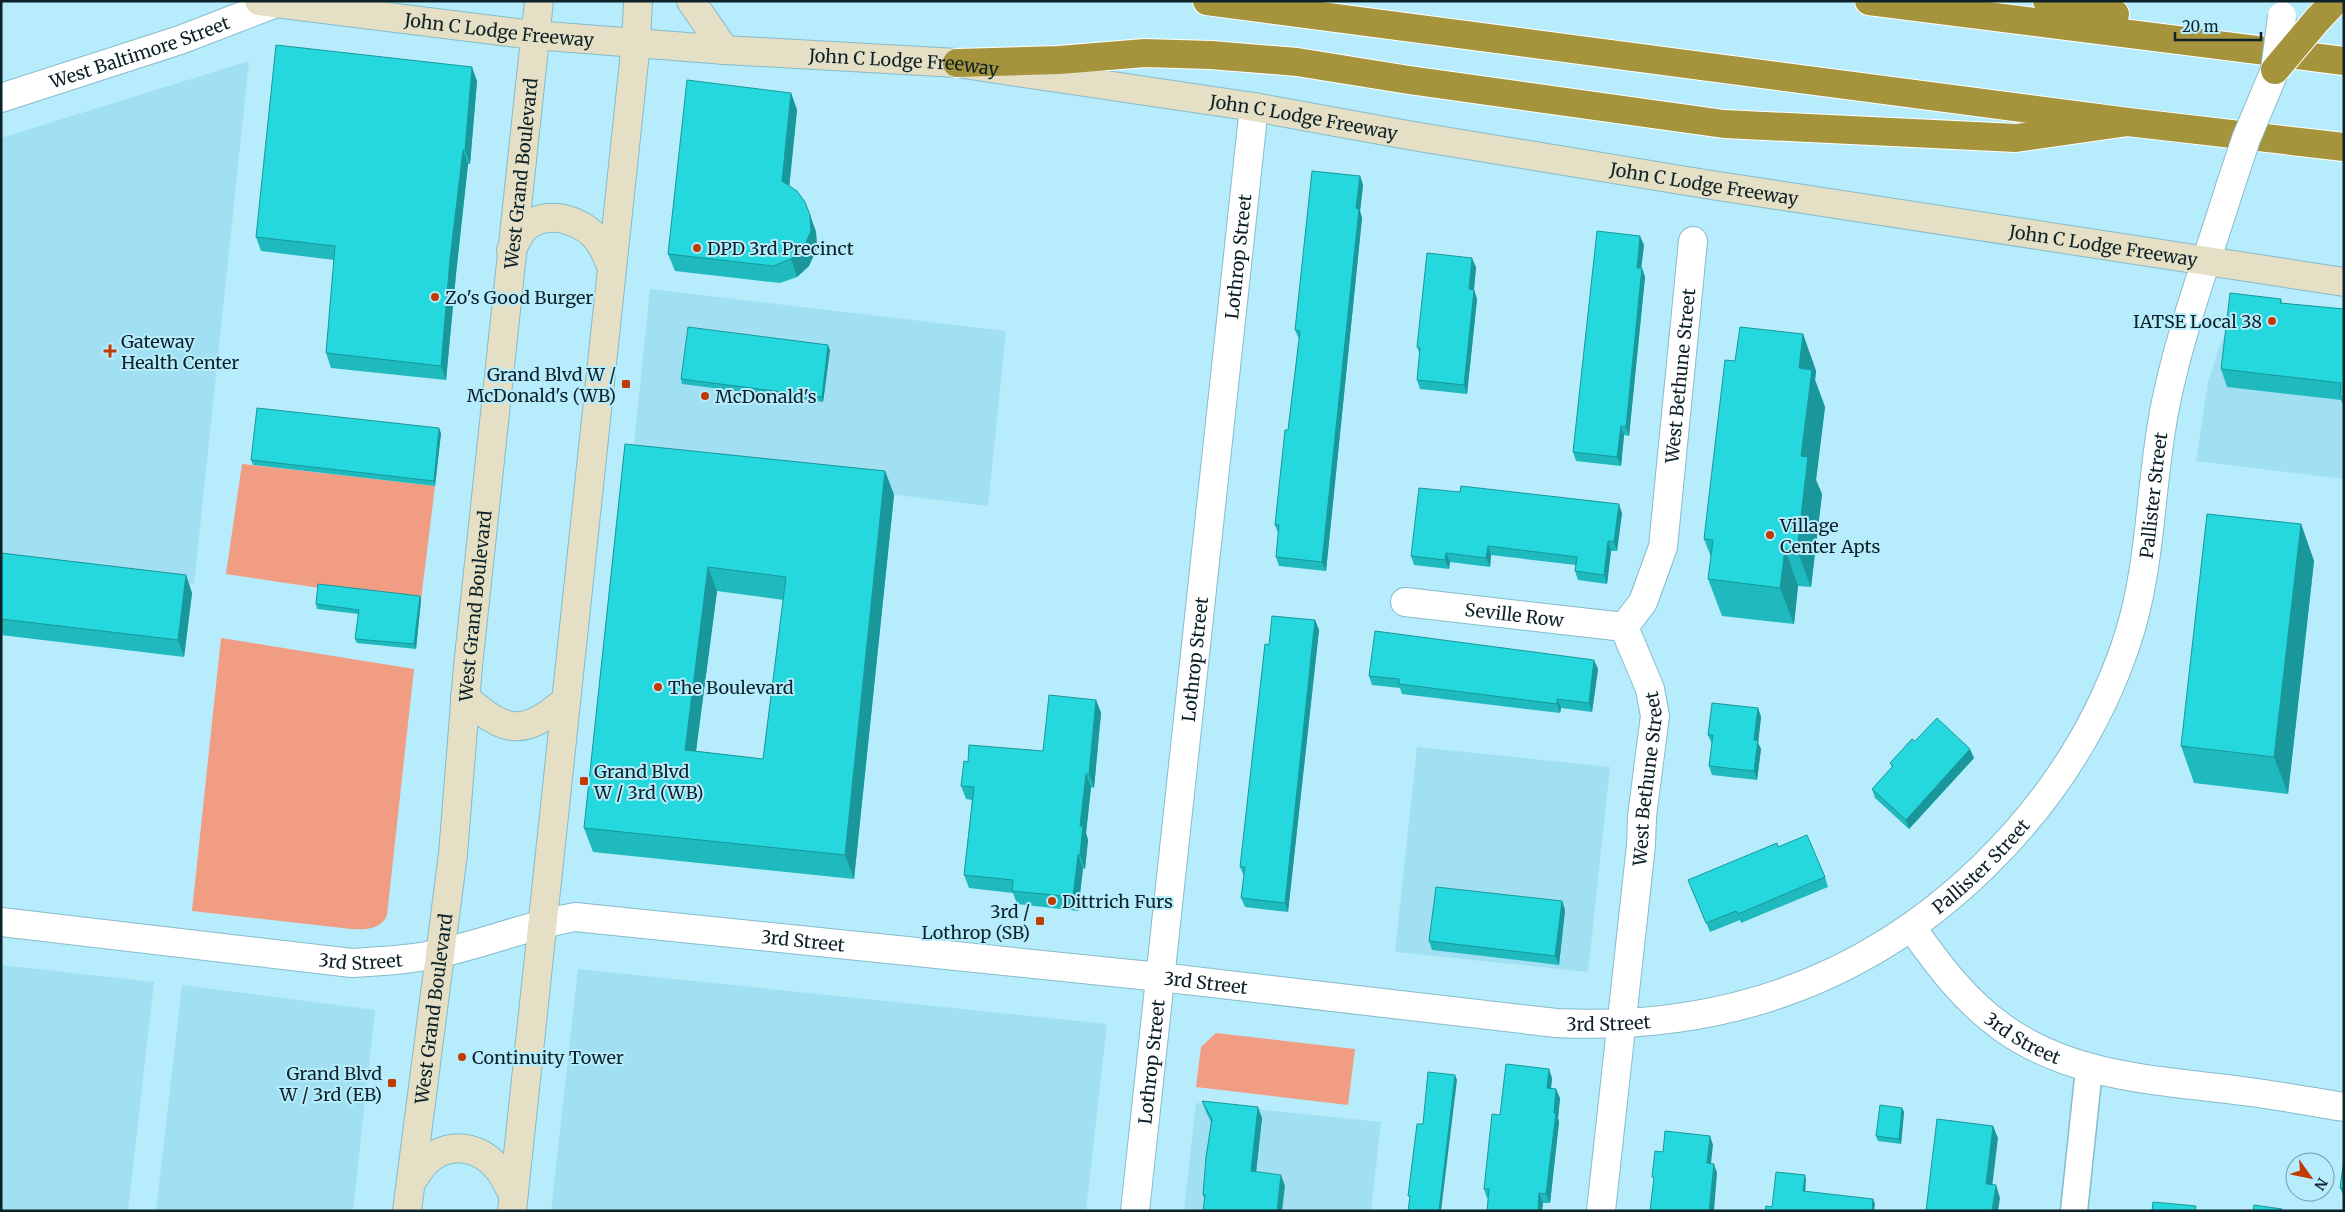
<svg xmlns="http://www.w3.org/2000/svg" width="2345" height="1212" font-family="Merriweather,serif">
<rect width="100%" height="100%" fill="#b6ecfc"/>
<g fill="#a1e0f3">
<path d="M 249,61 L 194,584 L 1,564 L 1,138 Z"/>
<path d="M 650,289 L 1006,331 L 988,506 L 632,463 Z"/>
<path d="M 2344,322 L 2344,479 L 2196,461 L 2208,382 L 2219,347 L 2229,326 Z"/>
<path d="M 1417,747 L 1610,767 L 1588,972 L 1395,952 Z"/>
<path d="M 1,965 L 154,982 L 128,1211 L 1,1211 Z"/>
<path d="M 578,969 L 1107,1024 L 1086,1211 L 551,1211 Z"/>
<path d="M 182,985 L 375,1010 L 353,1211 L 156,1211 Z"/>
<path d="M 1196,1103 L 1381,1122 L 1371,1211 L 1184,1211 Z"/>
</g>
<g fill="#f19d83">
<path d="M 242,464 L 435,486 L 421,600 L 340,591 L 226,574 Z"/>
<path d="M 221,638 L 414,669 L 387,915 C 381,932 358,930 343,928 L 192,911 Z"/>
<path d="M 1216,1033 L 1355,1049 L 1348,1105 L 1196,1087 L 1201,1047 Z"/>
</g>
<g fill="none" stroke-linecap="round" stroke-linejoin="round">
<defs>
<path id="pedestrian" d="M 2074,1211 L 2089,1069"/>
<g id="minor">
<path id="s1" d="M 1,98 L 180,40 L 276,3"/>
<path id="s2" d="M 1405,602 L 1624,627"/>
<path id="s3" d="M 1624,627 L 1643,602 L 1663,547 L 1693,241"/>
<path id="s4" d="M 1135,1211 L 1254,107"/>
<path id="s5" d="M 1601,1211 L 1641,845 L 1642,816 L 1655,716 L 1650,689 L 1624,627"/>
</g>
<g id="tertiary">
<path id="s6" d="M 1,922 L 352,963 C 382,961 411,960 440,953 C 486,943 529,925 575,917 L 1160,977 L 1556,1023 C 1720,1031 1863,983 1982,868 C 2046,806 2096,731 2125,647 C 2153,567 2149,483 2166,402 C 2181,329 2208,258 2230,187"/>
<path id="s7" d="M 1912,928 C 1939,966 1965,1001 2003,1028 C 2076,1080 2165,1080 2250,1092 C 2281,1096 2313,1102 2344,1107"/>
</g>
<g id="secondary">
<path id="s8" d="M 259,1 L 534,35 L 725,50 L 957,63 L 1254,107 L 1413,136 L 1705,184 L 2344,282"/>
<path d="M 691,1 L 725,50"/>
<path d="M 511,250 C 516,243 520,232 526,227 C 548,208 586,221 600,243 C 605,250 608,260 612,267"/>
<path d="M 465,697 C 505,734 524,737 566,700"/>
<path d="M 411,1182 C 416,1176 420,1168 425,1163 C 448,1139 481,1146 500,1171 C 505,1178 509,1187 513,1195"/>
<path id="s9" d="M 407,1211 L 453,854 L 468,666 L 539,1"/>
<path d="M 512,1211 L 636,43 L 638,1"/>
</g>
<g id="motorway">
<path d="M 1207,1 L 2128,122 L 2344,147"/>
<path d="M 1869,1 L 2344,61"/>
<path d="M 2047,1 L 2115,14"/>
<path d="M 2317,20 L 2335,1"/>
<path d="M 957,63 L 1059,60 L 1145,53 L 1211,55 L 1297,62 L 1409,80 L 1724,124 L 2016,138 L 2128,122"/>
</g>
</defs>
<use href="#pedestrian" stroke="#86bbca" stroke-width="29"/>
<use href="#minor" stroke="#86bbca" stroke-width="30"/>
<use href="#tertiary" stroke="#86bbca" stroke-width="30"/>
<use href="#secondary" stroke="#86bbca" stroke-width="30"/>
<use href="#motorway" stroke="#fff" stroke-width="30"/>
<use href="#pedestrian" stroke="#fff" stroke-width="26"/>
<use href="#minor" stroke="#fff" stroke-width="28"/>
<use href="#tertiary" stroke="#fff" stroke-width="28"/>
<use href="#secondary" stroke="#e4dfc5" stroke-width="28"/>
<use href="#motorway" stroke="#a6943d" stroke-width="28"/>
<defs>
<path id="tertiary-bridge" d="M 2230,187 L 2246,139 L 2275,70 L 2282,16"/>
<path id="motorway-bridge" d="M 2275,70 L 2317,20"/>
</defs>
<use href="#tertiary-bridge" stroke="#86bbca" stroke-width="30" stroke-linecap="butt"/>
<use href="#motorway-bridge" stroke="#fff" stroke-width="30" stroke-linecap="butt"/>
<use href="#tertiary-bridge" stroke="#fff" stroke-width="28"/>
<use href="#motorway-bridge" stroke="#a6943d" stroke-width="28"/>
</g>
<g fill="#1fbabe" fill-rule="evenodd">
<path d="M 477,81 L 470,164 L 468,164 L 456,274 L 446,380 L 331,368 L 326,353 L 334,260 L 261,251 L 256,237 Z"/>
<path d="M 791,93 L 797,110 L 789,186 L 810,215 L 816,232 L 817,248 L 809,266 L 797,277 L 780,283 L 675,271 L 668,254 Z"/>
<path d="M 1360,176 L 1363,185 L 1360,211 L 1362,218 L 1326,571 L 1279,566 L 1276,557 L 1278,533 L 1275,525 L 1288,430 L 1299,339 L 1295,330 Z"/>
<path d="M 1644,245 L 1641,268 L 1645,277 L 1629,436 L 1624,435 L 1621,466 L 1576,461 L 1573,452 Z"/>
<path d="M 1476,267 L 1474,290 L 1477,299 L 1467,394 L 1420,389 L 1417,380 L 1420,355 L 1417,347 Z"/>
<path d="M 2281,299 L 2282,303 L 2344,309 L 2344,407 L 2341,400 L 2227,387 L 2221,369 Z"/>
<path d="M 1803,334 L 1816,371 L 1815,380 L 1825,407 L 1816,480 L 1822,494 L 1811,587 L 1798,586 L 1794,624 L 1722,616 L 1708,579 L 1711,557 L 1704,539 L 1735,361 Z"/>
<path d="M 830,350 L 823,402 L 682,384 L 681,379 Z"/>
<path d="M 441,433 L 435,486 L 253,465 L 251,460 Z"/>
<path d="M 625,444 L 885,471 L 894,495 L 854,879 L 593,852 L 584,828 ZM 717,591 L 784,600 L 763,759 L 696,751 Z"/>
<path d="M 1460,492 L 1622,513 L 1617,551 L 1611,551 L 1607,584 L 1578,580 L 1575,571 L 1576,565 L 1491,555 L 1490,567 L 1450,562 L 1449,569 L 1414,565 L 1411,556 Z"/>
<path d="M 2301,524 L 2314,561 L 2288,794 L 2194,783 L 2181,746 Z"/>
<path d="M 1,553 L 186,575 L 192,593 L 184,657 L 1,635 Z"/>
<path d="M 421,600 L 416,649 L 357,643 L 355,639 L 358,614 L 317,609 L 316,604 Z"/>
<path d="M 1315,620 L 1319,630 L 1288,912 L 1245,907 L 1241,898 L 1244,876 L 1240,867 L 1269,645 Z"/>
<path d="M 1598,669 L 1592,712 L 1561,708 L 1560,713 L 1402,694 L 1400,688 L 1372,685 L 1369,676 Z"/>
<path d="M 1096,700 L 1101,713 L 1094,788 L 1091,787 L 1086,833 L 1088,840 L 1085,869 L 1083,868 L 1078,911 L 1017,904 L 1013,893 L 969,888 L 964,875 L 972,800 L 966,799 L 961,786 L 968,762 L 1043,751 Z"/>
<path d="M 1758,708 L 1761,717 L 1758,743 L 1761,749 L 1757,780 L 1712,775 L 1709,766 L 1712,744 L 1708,735 Z"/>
<path d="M 1915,741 L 1974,758 L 1909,829 L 1875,798 L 1872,789 L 1892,767 L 1890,763 Z"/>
<path d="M 1778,847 L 1825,877 L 1828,887 L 1741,923 L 1740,920 L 1710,932 L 1688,880 Z"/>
<path d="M 1562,901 L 1565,910 L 1559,965 L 1432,950 L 1429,941 Z"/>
<path d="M 1552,1078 L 1551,1088 L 1560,1098 L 1558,1118 L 1559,1122 L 1550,1203 L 1543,1203 L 1542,1211 L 1487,1211 L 1488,1198 L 1487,1198 L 1484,1189 L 1500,1115 Z"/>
<path d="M 1202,1101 L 1262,1118 L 1256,1172 L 1285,1186 L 1205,1199 L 1203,1195 L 1211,1122 L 1206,1112 Z"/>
<path d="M 1902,1108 L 1904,1112 L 1901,1144 L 1878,1141 L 1876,1136 Z"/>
<path d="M 2344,1159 L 2344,1197 L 2340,1188 Z"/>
</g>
<g fill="#19979b">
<path d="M 472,67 L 477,81 L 470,164 L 465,150 Z"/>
<path d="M 791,93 L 797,110 L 788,199 L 782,181 Z"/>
<path d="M 463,150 L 468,164 L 456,274 L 446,380 L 441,366 L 450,259 Z"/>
<path d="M 1360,176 L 1363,185 L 1360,211 L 1362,218 L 1326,571 L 1322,562 L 1356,208 Z"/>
<path d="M 810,215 L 816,232 L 817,248 L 809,266 L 797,277 L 791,259 Z"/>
<path d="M 1640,236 L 1644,245 L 1640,277 L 1637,268 Z"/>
<path d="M 1472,258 L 1476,267 L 1473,299 L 1469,289 Z"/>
<path d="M 1642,268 L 1645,277 L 1629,436 L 1626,427 Z"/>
<path d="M 1474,290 L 1477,299 L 1467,394 L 1464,385 Z"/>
<path d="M 1803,334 L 1816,371 L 1815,380 L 1825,407 L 1816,480 L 1822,494 L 1811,587 L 1797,550 L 1799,368 Z"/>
<path d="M 828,345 L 830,350 L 823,402 L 822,397 Z"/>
<path d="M 1621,426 L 1624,435 L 1621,466 L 1617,457 Z"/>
<path d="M 439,428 L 441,433 L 435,486 L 434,481 Z"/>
<path d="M 885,471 L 894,495 L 854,879 L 845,855 Z"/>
<path d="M 1619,504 L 1622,513 L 1617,551 L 1614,542 Z"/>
<path d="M 2301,524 L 2314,561 L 2288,794 L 2274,757 Z"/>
<path d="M 1608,541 L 1611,551 L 1607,584 L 1604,575 Z"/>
<path d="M 1488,546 L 1491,555 L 1490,567 L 1486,558 Z"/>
<path d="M 1785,549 L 1798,586 L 1794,624 L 1780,588 Z"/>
<path d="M 1446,553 L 1450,562 L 1449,569 L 1445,560 Z"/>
<path d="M 708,567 L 717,591 L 693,774 L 685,750 Z"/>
<path d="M 186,575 L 192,593 L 184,657 L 178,640 Z"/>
<path d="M 420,596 L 421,600 L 416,649 L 414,644 Z"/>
<path d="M 1315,620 L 1319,630 L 1288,912 L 1285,903 Z"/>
<path d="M 1594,660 L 1598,669 L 1592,712 L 1589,703 Z"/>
<path d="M 1557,699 L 1561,708 L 1560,713 L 1557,704 Z"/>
<path d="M 1096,700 L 1101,713 L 1094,788 L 1089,774 Z"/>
<path d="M 1758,708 L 1761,717 L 1758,743 L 1761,749 L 1757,780 L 1754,771 L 1754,740 Z"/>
<path d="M 1970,749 L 1974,758 L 1909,829 L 1906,820 Z"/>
<path d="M 1086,774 L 1091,787 L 1086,833 L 1088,840 L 1085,869 L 1080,855 L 1080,826 Z"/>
<path d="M 1078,855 L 1083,868 L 1078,911 L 1073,897 Z"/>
<path d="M 1562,901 L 1565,910 L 1559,965 L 1555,956 Z"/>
<path d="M 1549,1069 L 1552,1078 L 1550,1097 L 1547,1088 Z"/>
<path d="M 1455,1075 L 1457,1080 L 1441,1211 L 1439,1211 Z"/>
<path d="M 1556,1089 L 1560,1098 L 1558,1118 L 1559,1122 L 1550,1203 L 1546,1194 Z"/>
<path d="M 1258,1107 L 1262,1118 L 1255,1182 L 1251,1171 Z"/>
<path d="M 1902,1108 L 1904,1112 L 1901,1144 L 1899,1139 Z"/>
<path d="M 1993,1126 L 1998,1138 L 1991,1196 L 1986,1184 Z"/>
<path d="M 1710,1136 L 1713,1145 L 1710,1172 L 1707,1163 Z"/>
<path d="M 1714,1164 L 1717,1173 L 1714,1211 L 1709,1211 Z"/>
<path d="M 1281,1175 L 1285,1186 L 1282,1211 L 1277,1211 Z"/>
<path d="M 1805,1175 L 1806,1180 L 1805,1195 L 1803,1191 Z"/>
<path d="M 1996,1185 L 2000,1198 L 1998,1211 L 1992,1211 Z"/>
<path d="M 1539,1193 L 1543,1203 L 1542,1211 L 1538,1211 Z"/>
<path d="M 1873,1199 L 1875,1204 L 1874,1211 L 1872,1211 Z"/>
</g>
<g fill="#24d8dd" stroke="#19979b" fill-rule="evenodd">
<path d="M 276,45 L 472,67 L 465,150 L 463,150 L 450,259 L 441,366 L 326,353 L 335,246 L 256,237 Z"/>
<path d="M 687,80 L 791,93 L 782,181 L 797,191 L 805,202 L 810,215 L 811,231 L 803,249 L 791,259 L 773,266 L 668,254 Z"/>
<path d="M 1312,171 L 1360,176 L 1356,208 L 1359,209 L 1322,562 L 1276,557 L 1279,525 L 1275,525 L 1285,430 L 1288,430 L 1300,331 L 1295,330 Z"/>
<path d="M 1597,231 L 1640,236 L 1637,268 L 1642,268 L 1626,427 L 1621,426 L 1617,457 L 1573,452 Z"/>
<path d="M 1427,253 L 1472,258 L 1469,289 L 1474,290 L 1464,385 L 1417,380 L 1420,348 L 1417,347 Z"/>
<path d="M 2230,293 L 2281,299 L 2280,303 L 2344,309 L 2344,397 L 2340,396 L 2341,383 L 2221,369 Z"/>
<path d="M 688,327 L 828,345 L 822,397 L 681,379 Z"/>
<path d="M 1740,327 L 1803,334 L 1799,368 L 1812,370 L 1801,456 L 1808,457 L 1797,550 L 1785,549 L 1780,588 L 1708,579 L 1713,540 L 1704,539 L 1725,360 L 1735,361 Z"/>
<path d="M 257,408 L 439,428 L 434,481 L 251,460 Z"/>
<path d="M 625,444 L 885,471 L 845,855 L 584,828 ZM 708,567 L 786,577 L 763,759 L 685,750 Z"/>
<path d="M 1461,486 L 1619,504 L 1614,542 L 1608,541 L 1604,575 L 1575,571 L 1577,557 L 1488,546 L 1486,558 L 1446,553 L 1445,560 L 1411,556 L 1419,488 L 1460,492 Z"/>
<path d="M 2207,514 L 2301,524 L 2274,757 L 2181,746 Z"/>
<path d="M 1,553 L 186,575 L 178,640 L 1,619 Z"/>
<path d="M 318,584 L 420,596 L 414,644 L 355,639 L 359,610 L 316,604 Z"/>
<path d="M 1272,616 L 1315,620 L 1285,903 L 1241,898 L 1245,867 L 1240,867 L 1265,644 L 1269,645 Z"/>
<path d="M 1375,631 L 1594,660 L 1589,703 L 1557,699 L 1557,704 L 1399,684 L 1399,679 L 1369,676 Z"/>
<path d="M 1049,695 L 1096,700 L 1089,774 L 1086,774 L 1080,826 L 1083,826 L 1080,855 L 1078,855 L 1073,897 L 1012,891 L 1013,880 L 964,875 L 974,787 L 961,786 L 964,761 L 968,762 L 969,745 L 1043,751 Z"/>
<path d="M 1712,703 L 1758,708 L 1754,740 L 1758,740 L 1754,771 L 1709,766 L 1713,735 L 1708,735 Z"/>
<path d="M 1937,718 L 1970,749 L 1906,820 L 1872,789 L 1893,766 L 1890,763 L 1912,739 L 1915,741 Z"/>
<path d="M 1807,835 L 1825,877 L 1738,914 L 1736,911 L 1706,923 L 1688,880 L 1777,843 L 1778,847 Z"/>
<path d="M 1436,887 L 1562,901 L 1555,956 L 1429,941 Z"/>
<path d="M 1506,1064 L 1549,1069 L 1547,1088 L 1556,1089 L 1554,1113 L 1556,1113 L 1546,1194 L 1539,1193 L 1538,1211 L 1487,1211 L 1489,1189 L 1484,1189 L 1492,1114 L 1500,1115 Z"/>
<path d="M 1428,1072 L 1455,1075 L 1439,1211 L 1408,1211 L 1410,1196 L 1408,1196 L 1417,1124 L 1423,1124 Z"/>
<path d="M 1202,1101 L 1258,1107 L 1251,1171 L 1281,1175 L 1277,1211 L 1203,1211 L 1205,1195 L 1203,1195 L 1206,1157 L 1212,1119 Z"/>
<path d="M 1880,1105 L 1902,1108 L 1899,1139 L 1876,1136 Z"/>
<path d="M 1937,1119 L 1993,1126 L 1986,1184 L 1996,1185 L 1992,1211 L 1926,1211 Z"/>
<path d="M 1665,1131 L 1710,1136 L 1707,1163 L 1714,1164 L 1709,1211 L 1650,1211 L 1654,1177 L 1652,1177 L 1655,1151 L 1663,1152 Z"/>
<path d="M 2344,1159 L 2344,1188 L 2340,1188 Z"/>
<path d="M 1776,1172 L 1805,1175 L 1803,1191 L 1873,1199 L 1872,1211 L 1765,1211 L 1766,1206 L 1772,1207 Z"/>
<path d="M 2153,1202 L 2196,1206 L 2195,1211 L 2152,1211 Z"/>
<path d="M 2254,1205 L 2282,1209 L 2281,1211 L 2253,1211 Z"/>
</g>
<g fill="#c13a00" stroke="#b6ecfc" stroke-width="2">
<circle cx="697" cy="248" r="5"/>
<circle cx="435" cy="297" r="5"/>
<circle cx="2272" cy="321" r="5"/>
<path d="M107.5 343.5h5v5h5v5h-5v5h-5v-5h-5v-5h5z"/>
<rect x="621" y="379" width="10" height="10" rx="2.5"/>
<circle cx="705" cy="396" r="5"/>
<circle cx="1770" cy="535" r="5"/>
<circle cx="658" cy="687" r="5"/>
<rect x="579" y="776" width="10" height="10" rx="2.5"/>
<circle cx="1052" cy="901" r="5"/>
<rect x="1035" y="916" width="10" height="10" rx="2.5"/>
<circle cx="462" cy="1057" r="5"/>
<rect x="387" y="1078" width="10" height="10" rx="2.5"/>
</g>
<g text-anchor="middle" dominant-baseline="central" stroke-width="4" stroke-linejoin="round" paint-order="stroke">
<g font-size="18" fill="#0d2228" stroke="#b6ecfc">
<text stroke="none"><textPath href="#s8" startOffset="242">John C Lodge Freeway</textPath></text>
<text stroke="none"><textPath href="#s1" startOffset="146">West Baltimore Street</textPath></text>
<text stroke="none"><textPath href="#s8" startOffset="648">John C Lodge Freeway</textPath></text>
<text stroke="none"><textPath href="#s8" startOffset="1052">John C Lodge Freeway</textPath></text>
<text stroke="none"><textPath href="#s9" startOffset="1044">West Grand Boulevard</textPath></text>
<text stroke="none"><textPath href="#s8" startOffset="1458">John C Lodge Freeway</textPath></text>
<text stroke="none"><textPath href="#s8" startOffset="1862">John C Lodge Freeway</textPath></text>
<text stroke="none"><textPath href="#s4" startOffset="960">Lothrop Street</textPath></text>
<text stroke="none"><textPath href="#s3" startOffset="262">West Bethune Street</textPath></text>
<text stroke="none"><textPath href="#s6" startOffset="2456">Pallister Street</textPath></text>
<text stroke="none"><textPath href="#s9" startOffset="609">West Grand Boulevard</textPath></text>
<text stroke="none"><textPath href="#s2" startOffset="110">Seville Row</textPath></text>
<text stroke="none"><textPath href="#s4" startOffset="555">Lothrop Street</textPath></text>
<text stroke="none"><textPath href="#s5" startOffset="435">West Bethune Street</textPath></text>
<text stroke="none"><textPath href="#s6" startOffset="2036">Pallister Street</textPath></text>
<text stroke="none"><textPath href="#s6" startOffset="811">3rd Street</textPath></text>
<text stroke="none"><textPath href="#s6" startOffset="362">3rd Street</textPath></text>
<text stroke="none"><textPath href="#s6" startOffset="1216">3rd Street</textPath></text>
<text stroke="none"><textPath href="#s9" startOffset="204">West Grand Boulevard</textPath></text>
<text stroke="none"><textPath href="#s6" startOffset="1621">3rd Street</textPath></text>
<text stroke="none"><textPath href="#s7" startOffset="158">3rd Street</textPath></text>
<text stroke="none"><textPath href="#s4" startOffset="150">Lothrop Street</textPath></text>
</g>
<g font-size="18" fill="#0d2228" stroke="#b6ecfc" text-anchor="start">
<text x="707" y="248">DPD 3rd Precinct</text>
<text x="445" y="297">Zo's Good Burger</text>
<text x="2262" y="321" text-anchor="end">IATSE Local 38</text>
<text x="121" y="341">Gateway<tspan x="121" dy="21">Health Center</tspan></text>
<text x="616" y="374" text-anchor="end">Grand Blvd W /<tspan x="616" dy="21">McDonald's (WB)</tspan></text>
<text x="715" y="396">McDonald's</text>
<text x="1780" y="525">Village<tspan x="1780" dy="21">Center Apts</tspan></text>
<text x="668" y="687">The Boulevard</text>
<text x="594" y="771">Grand Blvd<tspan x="594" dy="21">W / 3rd (WB)</tspan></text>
<text x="1062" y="901">Dittrich Furs</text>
<text x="1030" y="911" text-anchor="end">3rd /<tspan x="1030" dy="21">Lothrop (SB)</tspan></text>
<text x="472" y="1057">Continuity Tower</text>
<text x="382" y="1073" text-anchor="end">Grand Blvd<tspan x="382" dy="21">W / 3rd (EB)</tspan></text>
</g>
</g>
<rect width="2345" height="1212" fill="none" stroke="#0d2228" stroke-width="5"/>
<g transform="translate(2310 1177) rotate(123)"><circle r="24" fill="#b6ecfc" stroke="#729ba7"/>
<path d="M0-4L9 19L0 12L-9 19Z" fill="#c13a00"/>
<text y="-8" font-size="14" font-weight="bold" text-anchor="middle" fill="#0d2228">N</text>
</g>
<path d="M2175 32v8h86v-8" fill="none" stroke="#0d2228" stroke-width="2.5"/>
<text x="2182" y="32" font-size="15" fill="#0d2228" stroke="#b6ecfc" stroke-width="4" paint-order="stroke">20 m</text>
</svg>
